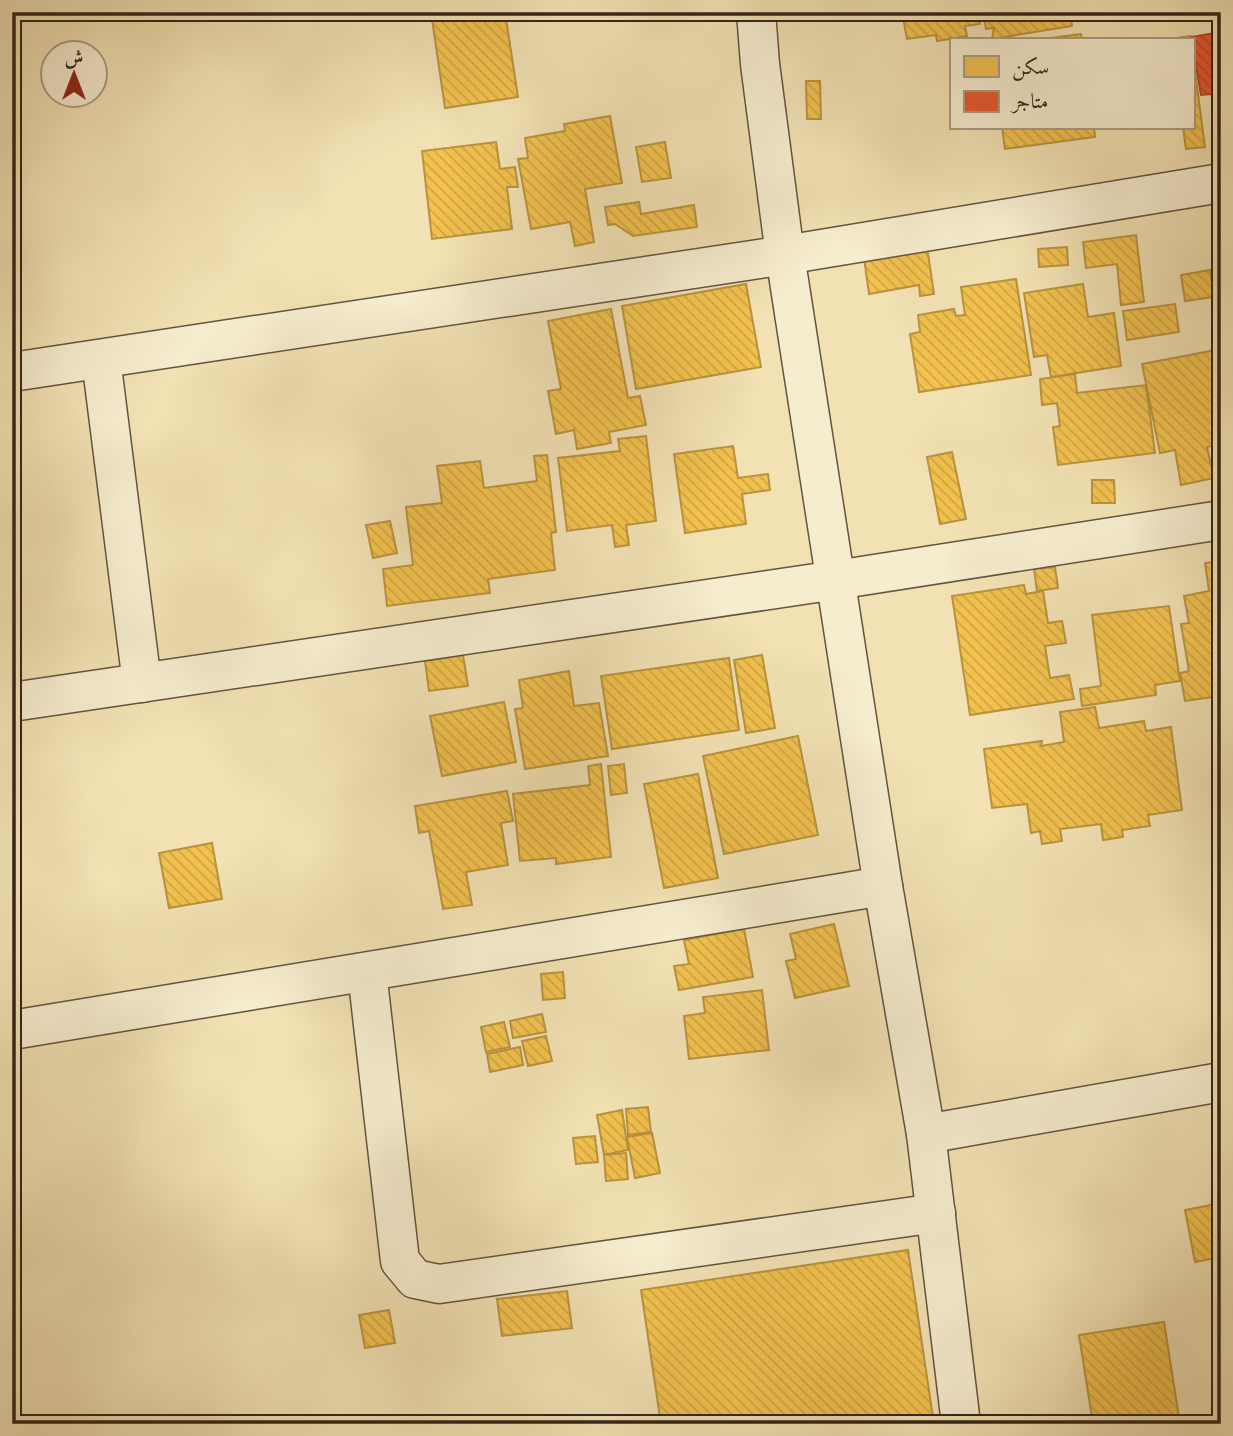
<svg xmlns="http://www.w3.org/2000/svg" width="1233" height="1436" font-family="'IM FELL French Canon',Amiri,serif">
<defs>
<pattern id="homes-back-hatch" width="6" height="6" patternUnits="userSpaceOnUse" patternTransform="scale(1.75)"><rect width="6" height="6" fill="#f2c14e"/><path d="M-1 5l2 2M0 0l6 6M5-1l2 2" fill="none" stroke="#d0a643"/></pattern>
<pattern id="shops-back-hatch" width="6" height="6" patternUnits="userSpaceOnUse" patternTransform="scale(1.75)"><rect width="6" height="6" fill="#e4572e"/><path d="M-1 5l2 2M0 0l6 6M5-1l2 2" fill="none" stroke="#b94826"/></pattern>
</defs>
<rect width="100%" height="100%" fill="#f1e1b3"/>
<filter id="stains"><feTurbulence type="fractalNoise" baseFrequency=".00286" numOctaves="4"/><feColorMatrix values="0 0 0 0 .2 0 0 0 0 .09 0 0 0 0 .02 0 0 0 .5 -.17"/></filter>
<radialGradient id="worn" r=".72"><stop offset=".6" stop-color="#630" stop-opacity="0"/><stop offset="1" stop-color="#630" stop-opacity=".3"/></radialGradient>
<g fill="url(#homes-back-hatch)" stroke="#b9923e" stroke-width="2">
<path d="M 431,12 L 505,12 L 518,97 L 445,108 Z"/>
<path d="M 902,12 L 978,12 L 980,24 L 965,26 L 967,36 L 937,41 L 936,35 L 907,39 Z"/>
<path d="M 983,12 L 1070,12 L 1072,26 L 992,39 L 994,28 L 986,29 Z"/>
<path d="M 1081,34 L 1082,40 L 1034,40 Z"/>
<path d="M 1190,36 L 1191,40 L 1162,40 Z"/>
<path d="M 1193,56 L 1205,147 L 1186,149 L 1183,128 L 1193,128 Z"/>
<path d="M 806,81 L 820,81 L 821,119 L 807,119 Z"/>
<path d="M 610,116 L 622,183 L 585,189 L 594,242 L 575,246 L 570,222 L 531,229 L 518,159 L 528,158 L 525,138 L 565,131 L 564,124 Z"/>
<path d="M 1002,128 L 1094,128 L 1095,137 L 1005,149 Z"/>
<path d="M 496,142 L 500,169 L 515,167 L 518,187 L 507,187 L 512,229 L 432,239 L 422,151 Z"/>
<path d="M 665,142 L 671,178 L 642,182 L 636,147 Z"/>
<path d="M 639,202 L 641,214 L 694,205 L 697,227 L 633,236 L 615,224 L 608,225 L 605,207 Z"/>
<path d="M 1136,235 L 1144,302 L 1121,305 L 1117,264 L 1086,268 L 1083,242 Z"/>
<path d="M 927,247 L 934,294 L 920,296 L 919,285 L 869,294 L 864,258 Z"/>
<path d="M 1067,247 L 1068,265 L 1039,267 L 1038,249 Z"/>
<path d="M 1210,270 L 1214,297 L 1185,301 L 1181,275 Z"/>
<path d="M 1016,279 L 1031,375 L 919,392 L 910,334 L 920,332 L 918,315 L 954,309 L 956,316 L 965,315 L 961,287 Z"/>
<path d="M 746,284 L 761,367 L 636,389 L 622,306 Z"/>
<path d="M 1083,284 L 1088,317 L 1114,313 L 1121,366 L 1051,377 L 1047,355 L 1034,357 L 1024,293 Z"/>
<path d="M 1175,304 L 1179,332 L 1127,340 L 1123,311 Z"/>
<path d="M 611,309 L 628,398 L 640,396 L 646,425 L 609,432 L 611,443 L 577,449 L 574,430 L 556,434 L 548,391 L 561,389 L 548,321 Z"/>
<path d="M 1221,349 L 1221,444 L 1207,447 L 1214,478 L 1181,485 L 1175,450 L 1160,453 L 1142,364 Z"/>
<path d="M 1075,374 L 1077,393 L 1146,385 L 1155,453 L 1058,465 L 1053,427 L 1060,426 L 1057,403 L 1042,405 L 1040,379 Z"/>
<path d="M 646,436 L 656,521 L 626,525 L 629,545 L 615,547 L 612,525 L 567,531 L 558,458 L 620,451 L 618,439 Z"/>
<path d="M 733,446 L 738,478 L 768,474 L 770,490 L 742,494 L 746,524 L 685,533 L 674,454 Z"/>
<path d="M 952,452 L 966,519 L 940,524 L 927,457 Z"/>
<path d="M 547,455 L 556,532 L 551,533 L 555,570 L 488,579 L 490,593 L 387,606 L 383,569 L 413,565 L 406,507 L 442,503 L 437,466 L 480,461 L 484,488 L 537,481 L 534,456 Z"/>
<path d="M 1092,480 L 1114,480 L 1115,503 L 1092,503 Z"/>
<path d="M 390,521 L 397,553 L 373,558 L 366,525 Z"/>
<path d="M 1221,561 L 1221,696 L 1185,701 L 1180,673 L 1189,671 L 1181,624 L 1189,623 L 1184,596 L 1209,591 L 1205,563 Z"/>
<path d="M 1055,567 L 1058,588 L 1037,591 L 1034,569 Z"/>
<path d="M 1024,585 L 1026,594 L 1043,591 L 1048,623 L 1062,621 L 1066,643 L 1045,646 L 1050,678 L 1069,675 L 1074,699 L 970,715 L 952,596 Z"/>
<path d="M 1169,606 L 1180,681 L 1155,685 L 1156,695 L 1082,706 L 1080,689 L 1101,686 L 1092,615 Z"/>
<path d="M 463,655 L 468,686 L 429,691 L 425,661 Z"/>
<path d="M 762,655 L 775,728 L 746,733 L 734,660 Z"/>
<path d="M 729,658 L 739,730 L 612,749 L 601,676 Z"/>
<path d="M 569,671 L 574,706 L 599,703 L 608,756 L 525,769 L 515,709 L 523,708 L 519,680 Z"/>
<path d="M 504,702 L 516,762 L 442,776 L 430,716 Z"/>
<path d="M 1095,707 L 1099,728 L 1144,721 L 1146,731 L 1171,727 L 1182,810 L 1148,815 L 1150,826 L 1122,830 L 1123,837 L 1103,840 L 1101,824 L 1060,829 L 1062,841 L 1042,844 L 1040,831 L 1031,833 L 1027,804 L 992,808 L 984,749 L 1042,741 L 1041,746 L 1064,742 L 1060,712 Z"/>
<path d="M 798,736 L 818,835 L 724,854 L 703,756 Z"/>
<path d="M 601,764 L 611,857 L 556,864 L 556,858 L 520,861 L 513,794 L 590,785 L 588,766 Z"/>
<path d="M 624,764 L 627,793 L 611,795 L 608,766 Z"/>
<path d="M 698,774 L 718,878 L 664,888 L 644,784 Z"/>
<path d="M 507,791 L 513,821 L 501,823 L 508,865 L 466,872 L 472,905 L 443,909 L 429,831 L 419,833 L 415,806 Z"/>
<path d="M 212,843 L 222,899 L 169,908 L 159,853 Z"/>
<path d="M 834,924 L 849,986 L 795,998 L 786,961 L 796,959 L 790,934 Z"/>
<path d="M 744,929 L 753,977 L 679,990 L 674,966 L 689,964 L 684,940 Z"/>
<path d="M 563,972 L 565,998 L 543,1000 L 541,974 Z"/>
<path d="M 762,990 L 769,1050 L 689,1059 L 684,1016 L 705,1013 L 703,997 Z"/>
<path d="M 542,1014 L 546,1032 L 513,1038 L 510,1021 Z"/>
<path d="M 504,1022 L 510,1047 L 486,1052 L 481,1027 Z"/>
<path d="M 546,1036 L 552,1061 L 528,1066 L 522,1041 Z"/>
<path d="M 520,1047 L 523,1065 L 490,1072 L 487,1054 Z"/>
<path d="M 648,1107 L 651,1132 L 628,1135 L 626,1109 Z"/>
<path d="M 622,1110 L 628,1150 L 604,1155 L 597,1115 Z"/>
<path d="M 652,1133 L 660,1173 L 635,1178 L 627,1137 Z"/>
<path d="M 595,1136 L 598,1162 L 576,1164 L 573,1138 Z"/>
<path d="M 626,1153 L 628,1179 L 606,1181 L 604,1155 Z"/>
<path d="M 1221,1203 L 1221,1257 L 1195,1262 L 1185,1210 Z"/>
<path d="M 908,1250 L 934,1424 L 661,1424 L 641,1290 Z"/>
<path d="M 567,1291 L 572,1328 L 502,1336 L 497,1299 Z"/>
<path d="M 389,1310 L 395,1343 L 365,1348 L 359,1315 Z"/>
<path d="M 1221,1313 L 1221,1358 L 1219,1358 L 1212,1314 Z"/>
<path d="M 1164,1322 L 1180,1424 L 1155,1424 L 1154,1417 L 1110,1424 L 1093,1424 L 1079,1335 Z"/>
</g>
<path fill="url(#shops-back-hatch)" stroke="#af4827" stroke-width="2" d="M 1221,32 L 1221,147 L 1212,94 L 1201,95 L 1191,37 Z"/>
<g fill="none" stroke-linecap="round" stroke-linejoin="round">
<defs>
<g id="minor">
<path d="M 756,12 L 760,64 L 785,255 L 883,886 L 926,1134 L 961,1424"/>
<path d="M 101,359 L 142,683"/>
<path d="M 12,372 L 785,255 L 1221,183"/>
<path d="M 12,702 L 836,580 L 1221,520"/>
<path d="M 367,972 L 400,1261 L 415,1279 L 439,1284 L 936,1213"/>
<path d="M 12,1030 L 883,886"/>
<path d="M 926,1134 L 1221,1082"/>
</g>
</defs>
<use href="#minor" stroke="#62543f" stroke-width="41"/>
<use href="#minor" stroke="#f6ecce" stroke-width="38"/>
</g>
<rect width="1233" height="1436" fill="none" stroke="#f1e1b3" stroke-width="42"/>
<rect x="14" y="14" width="1205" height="1408" fill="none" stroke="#332518" stroke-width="3.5"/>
<rect x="21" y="21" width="1191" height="1394" fill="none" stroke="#332518" stroke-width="2"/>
<rect x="950" y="38" width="245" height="91" fill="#f6ecce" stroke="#a89c85" stroke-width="2"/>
<rect x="964" y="56" width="35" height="21" fill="#f2c14e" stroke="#a89c85" stroke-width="2"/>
<text x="1012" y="74" font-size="21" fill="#332518">سكن</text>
<rect x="964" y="91" width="35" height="21" fill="#e4572e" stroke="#a89c85" stroke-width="2"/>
<text x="1012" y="108" font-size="21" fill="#332518">متاجر</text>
<g transform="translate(74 74)"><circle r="33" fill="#f6ecce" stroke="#a89c85" stroke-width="2"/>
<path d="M0-5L12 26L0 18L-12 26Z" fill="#8f2418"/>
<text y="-10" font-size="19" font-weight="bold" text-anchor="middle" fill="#332518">ش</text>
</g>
<rect width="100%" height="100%" filter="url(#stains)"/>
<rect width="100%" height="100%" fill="url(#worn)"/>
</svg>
